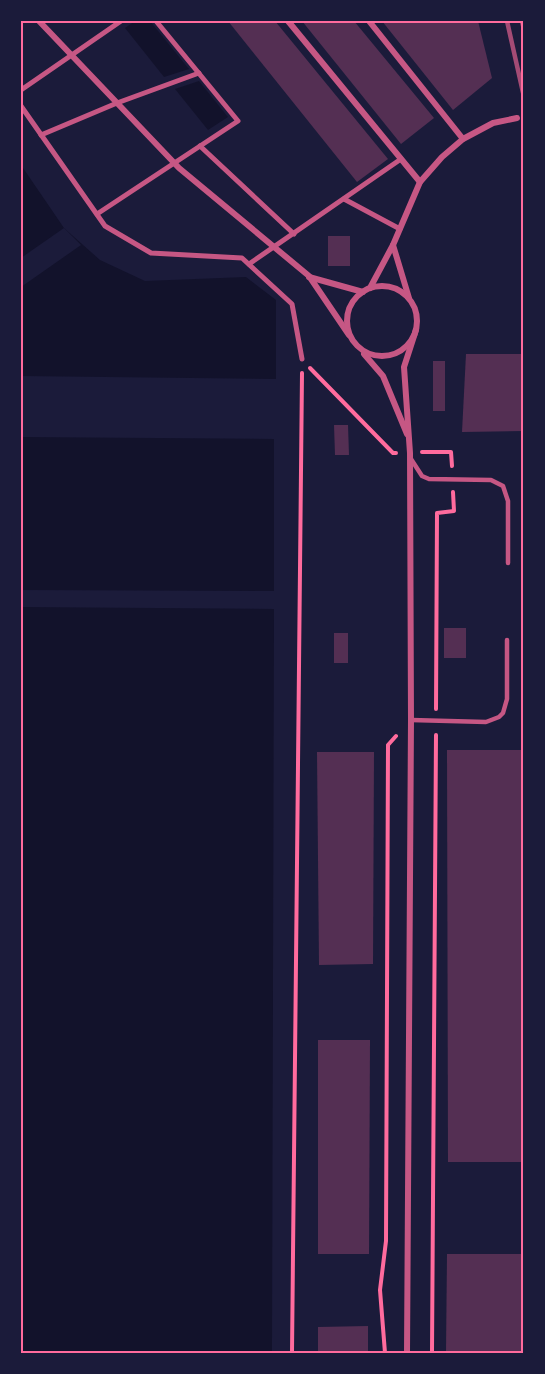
<svg xmlns="http://www.w3.org/2000/svg" width="545" height="1374" font-family="Arial,sans-serif">
<rect width="100%" height="100%" fill="#1b1b3a"/>
<g fill="#12122b">
<path d="M 135,21 L 150,21 L 189,69 L 164,77 L 125,28 Z"/>
<path d="M 199,81 L 228,117 L 208,130 L 175,89 Z"/>
<path d="M 21,165 L 64,228 L 100,260 L 145,281 L 246,277 L 276,300 L 276,379 L 21,376 Z"/>
<path d="M 21,437 L 274,439 L 274,591 L 21,590 Z"/>
<path d="M 21,607 L 274,609 L 272,1353 L 21,1353 Z"/>
</g>
<path fill="#1b1b3a" d="M 64,228 L 81,245 L 21,287 L 21,258 Z"/>
<g fill="#542f53">
<path d="M 228,21 L 275,21 L 388,159 L 357,182 Z"/>
<path d="M 302,21 L 354,21 L 434,118 L 401,144 Z"/>
<path d="M 382,21 L 478,21 L 492,78 L 453,110 Z"/>
<rect x="328" y="236" width="22" height="30"/>
<path d="M 466,354 L 524,354 L 524,431 L 462,432 Z"/>
<rect x="433" y="361" width="12" height="50"/>
<path d="M 334,425 L 348,425 L 349,455 L 335,455 Z"/>
<rect x="444" y="628" width="22" height="30"/>
<rect x="334" y="633" width="14" height="30"/>
<path d="M 447,750 L 523,750 L 524,1162 L 448,1162 Z"/>
<path d="M 317,752 L 374,752 L 373,964 L 319,965 Z"/>
<path d="M 318,1040 L 370,1040 L 369,1254 L 318,1254 Z"/>
<path d="M 447,1254 L 524,1254 L 524,1353 L 446,1353 Z"/>
<path d="M 368,1326 L 368,1353 L 318,1353 L 318,1327 Z"/>
</g>
<g fill="none" stroke-linecap="round" stroke-linejoin="round">
<g stroke="#ff6b9d" stroke-width="4">
<path d="M 310,368 L 393,453 L 396,453"/>
<path d="M 422,452 L 451,452 L 452,466"/>
<path d="M 436,709 L 437,513 L 454,511 L 453,492"/>
<path d="M 292,1353 L 302,373"/>
<path d="M 385,1353 L 380,1290 L 386,1241 L 388,745 L 396,736"/>
<path d="M 432,1353 L 436,735"/>
</g>
<g stroke="#c65784" stroke-width="4.5">
<path d="M 411,459 L 422,476 L 429,479 L 491,480 L 503,486 L 508,501 L 508,563"/>
<path d="M 411,720 L 486,722 L 499,717 L 503,713 L 507,699 L 507,640"/>
</g>
<g stroke="#c65784" stroke-width="5">
<path d="M 21,90 L 121,21"/>
<path d="M 21,106 L 105,226 L 151,253 L 242,258 L 292,304 L 302,359"/>
<path d="M 41,135 L 117,103 L 199,73"/>
<path d="M 200,146 L 294,234"/>
<path d="M 344,199 L 400,229"/>
<path d="M 97,214 L 238,121 L 156,21"/>
<path d="M 249,264 L 401,159"/>
</g>
<g stroke="#c65784" stroke-width="6">
<path d="M 39,21 L 179,168 L 309,276 L 349,335"/>
<path d="M 288,21 L 420,182"/>
<path d="M 369,21 L 463,139"/>
<path d="M 393,245 L 409,298"/>
<path d="M 309,277 L 363,292"/>
<circle cx="382" cy="321" r="35"/>
<path d="M 370,288 L 393,245 L 420,182 L 442,157 L 463,139 L 493,123 L 517,118"/>
<path d="M 364,354 L 383,376 L 407,434"/>
<path d="M 407,1353 L 411,720 L 410,453 L 404,367 L 416,330"/>
</g>
<g stroke="#a44b75" stroke-width="4.5">
<path d="M 507,21 L 524,97"/>
<path d="M 522,21 L 524,30"/>
</g>
</g>
<rect width="545" height="1374" fill="none" stroke="#1b1b3a" stroke-width="45"/>
<rect x="22" y="22" width="500" height="1330" fill="none" stroke="#ff6b9d" stroke-width="2"/>
</svg>
